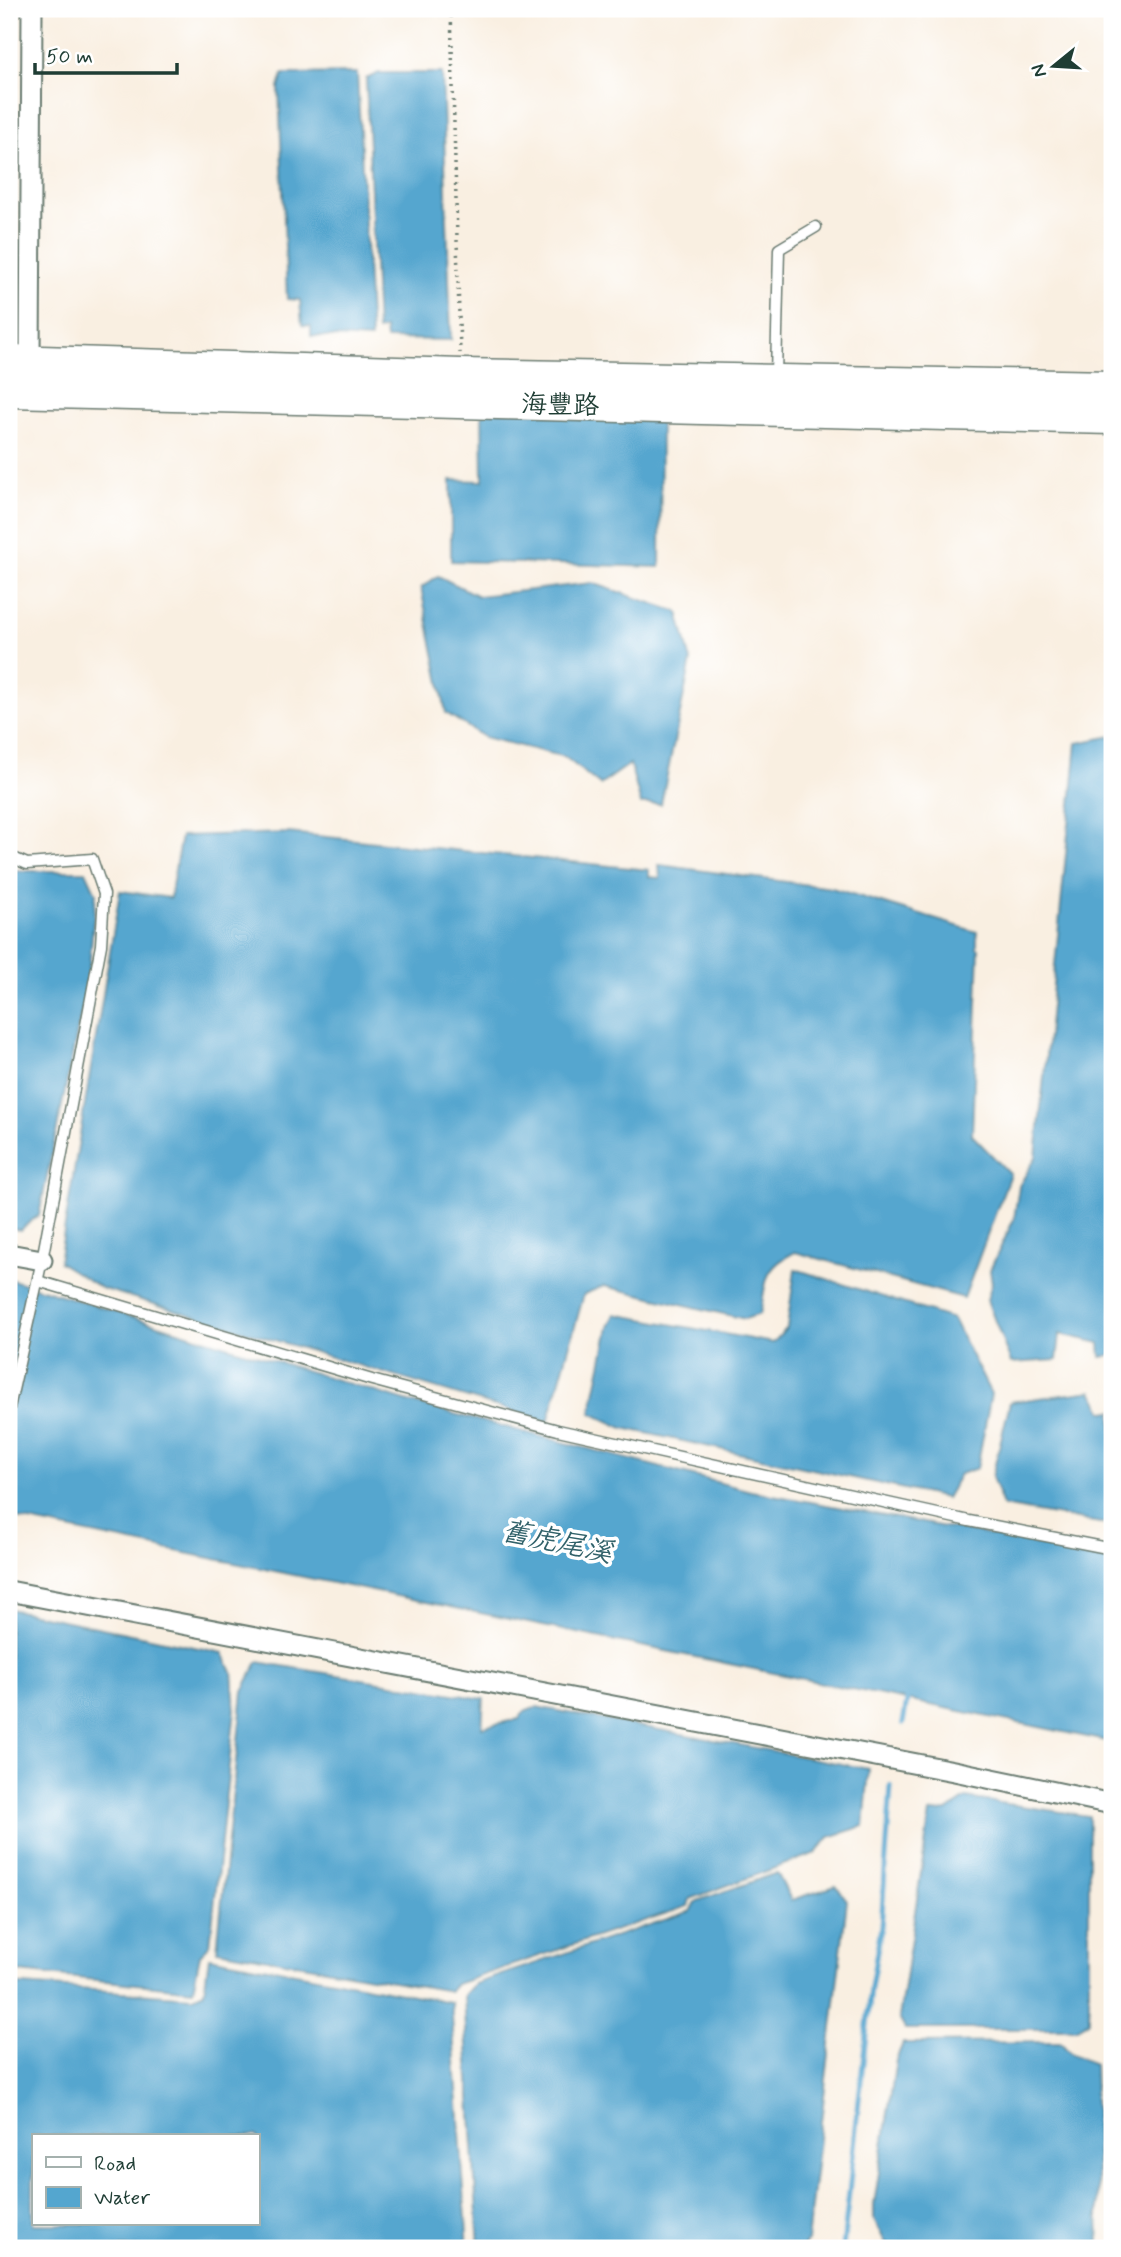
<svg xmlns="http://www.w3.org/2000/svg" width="1121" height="2257" font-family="Mynerve,'LXGW WenKai TC',sans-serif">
<rect width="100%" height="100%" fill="#fff"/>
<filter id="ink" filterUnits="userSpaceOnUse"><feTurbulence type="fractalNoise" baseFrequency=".0143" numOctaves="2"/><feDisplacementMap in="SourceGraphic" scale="14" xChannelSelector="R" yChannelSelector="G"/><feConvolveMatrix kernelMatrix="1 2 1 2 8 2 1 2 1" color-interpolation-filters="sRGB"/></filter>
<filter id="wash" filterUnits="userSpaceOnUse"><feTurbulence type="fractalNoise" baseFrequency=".00686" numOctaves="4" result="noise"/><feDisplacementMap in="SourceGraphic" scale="28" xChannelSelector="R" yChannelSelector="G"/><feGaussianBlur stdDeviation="1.57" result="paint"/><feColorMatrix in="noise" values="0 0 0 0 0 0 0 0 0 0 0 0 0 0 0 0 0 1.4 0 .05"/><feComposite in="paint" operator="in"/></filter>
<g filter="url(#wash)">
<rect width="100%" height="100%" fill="#f9efe1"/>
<g fill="#54a6cf" stroke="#3a7282" stroke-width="2" fill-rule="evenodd">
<path d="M 357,73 L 371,339 L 311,336 L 311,326 L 302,325 L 300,300 L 287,299 L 279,88 L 283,74 Z"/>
<path d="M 379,73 L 442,73 L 451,340 L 386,339 L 385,329 L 377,331 L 366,79 Z"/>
<path d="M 482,404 L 661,416 L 660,567 L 451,561 L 451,480 L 483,481 Z"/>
<path d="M 438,576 L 478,596 L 592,583 L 678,612 L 691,661 L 661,804 L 641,804 L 630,764 L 600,785 L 565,757 L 484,737 L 446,713 L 421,588 Z"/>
<path d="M 1112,736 L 1112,1355 L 1101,1357 L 1100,1343 L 1060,1334 L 1057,1360 L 1011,1363 L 987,1300 L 992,1283 L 990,1270 L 1014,1219 L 1019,1186 L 1036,1157 L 1077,743 Z"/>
<path d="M 288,833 L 649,870 L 649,877 L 660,878 L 659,865 L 832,888 L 977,932 L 977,948 L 979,949 L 972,1135 L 1010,1174 L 964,1298 L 795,1252 C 762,1269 767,1280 760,1314 L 745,1319 L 604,1286 L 584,1294 L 548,1422 L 101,1288 L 59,1262 L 120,891 L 170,898 L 181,836 Z"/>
<path d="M 9,871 L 86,871 L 96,893 L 88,980 L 39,1215 L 20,1230 L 9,1228 Z"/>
<path d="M 795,1269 L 953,1319 L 991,1394 L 977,1468 L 960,1474 L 946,1498 L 623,1428 L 591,1413 L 609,1327 L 615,1314 L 773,1343 L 787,1328 Z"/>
<path d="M 9,1279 L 412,1403 L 751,1491 L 1112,1558 L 1112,1742 L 9,1517 Z"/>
<path d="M 1092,1391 L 1104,1412 L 1112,1411 L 1112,1525 L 1003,1506 L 992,1477 L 1010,1402 Z"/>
<path d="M 9,1609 L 223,1653 L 232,1672 L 235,1709 L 210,1945 L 200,1955 L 193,1990 L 9,1971 Z"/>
<path d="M 258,1662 L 484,1699 L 482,1727 L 519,1719 L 524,1712 L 537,1707 L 869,1769 L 864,1826 L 829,1837 L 816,1853 L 690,1899 L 688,1906 L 456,1984 L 450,1991 L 217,1950 L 243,1691 Z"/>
<path d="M 966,1798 L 1089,1816 L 1089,2021 L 1075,2029 L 905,2029 L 899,2018 L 930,1813 L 947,1811 Z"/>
<path d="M 777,1873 L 791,1900 L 836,1886 L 847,1900 L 807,2241 L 800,2248 L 479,2248 L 464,1995 L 474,1984 L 691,1911 L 697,1901 Z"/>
<path d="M 209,1957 L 451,2002 L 468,2248 L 9,2248 L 9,1984 L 193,1997 L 204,1992 ZM 33,2136 L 257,2136 L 257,2224 L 33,2224 Z"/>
<path d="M 1060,2042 L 1070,2053 L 1094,2064 L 1099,2248 L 888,2248 L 874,2220 L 874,2205 L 896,2060 L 903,2043 Z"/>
</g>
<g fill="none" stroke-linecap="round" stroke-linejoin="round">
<g stroke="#54a6cf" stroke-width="5">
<path d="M 903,1723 L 908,1695"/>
<path d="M 843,2248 L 871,1988 L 881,1927 L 891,1786"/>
</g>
</g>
</g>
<g filter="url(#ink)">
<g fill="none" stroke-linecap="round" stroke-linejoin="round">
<defs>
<g id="lane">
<path d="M 776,375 L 779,249 L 816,227"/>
<path d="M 9,856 L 27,864 L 92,859 L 104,894 L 101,945 L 42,1260 L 9,1408"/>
<path d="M 38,1281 L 372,1380 L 558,1430 L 969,1521 L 1112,1549"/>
</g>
<g id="street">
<path d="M 30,362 L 32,9"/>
<path d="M 9,1254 L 42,1260"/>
<path d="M 9,1591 L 954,1771 L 1112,1804"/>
</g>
<g id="primary">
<path d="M 9,361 L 461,375 L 1112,387"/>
<path d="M 9,391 L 1112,418"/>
</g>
</defs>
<use href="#lane" stroke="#6b7b71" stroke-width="13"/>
<use href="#street" stroke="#6b7b71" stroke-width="23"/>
<use href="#primary" stroke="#6b7b71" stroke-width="35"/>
<path stroke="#6b7b71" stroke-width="3.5" stroke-dasharray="2 5" stroke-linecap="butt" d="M 451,9 L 460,353"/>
<use href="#lane" stroke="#fff" stroke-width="10"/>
<use href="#street" stroke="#fff" stroke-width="19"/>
<use href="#primary" stroke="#fff" stroke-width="32"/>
</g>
</g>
<g text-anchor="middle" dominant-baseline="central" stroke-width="7" stroke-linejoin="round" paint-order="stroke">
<g font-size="26" fill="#1f3d34" stroke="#fff">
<text transform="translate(560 406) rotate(1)">海豐路</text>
</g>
<g font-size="28" font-style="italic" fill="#32626a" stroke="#fff">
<text transform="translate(557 1543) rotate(12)">舊虎尾溪</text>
</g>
</g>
<rect width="1121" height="2257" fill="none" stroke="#fff" stroke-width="35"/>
<rect x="32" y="2134" width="228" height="91" fill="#ffffff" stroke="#a5b1ae" stroke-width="2"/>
<rect x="46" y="2157" width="35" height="10" fill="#ffffff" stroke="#a5b1ae" stroke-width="2"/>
<text x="94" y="2170" font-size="21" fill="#1f3d34">Road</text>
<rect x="46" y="2187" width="35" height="21" fill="#54a6cf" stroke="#a5b1ae" stroke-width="2"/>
<text x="94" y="2204" font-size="21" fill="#1f3d34">Water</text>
<g transform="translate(1054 66) rotate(252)" stroke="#ffffff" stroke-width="5" paint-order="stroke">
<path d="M0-5L12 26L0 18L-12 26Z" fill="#1f3d34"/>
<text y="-10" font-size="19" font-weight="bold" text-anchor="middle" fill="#1f3d34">N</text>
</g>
<path d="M35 63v10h142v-10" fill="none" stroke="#1f3d34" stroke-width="3.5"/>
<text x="46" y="63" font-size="21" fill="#1f3d34" stroke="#ffffff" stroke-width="5" paint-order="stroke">50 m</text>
</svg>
